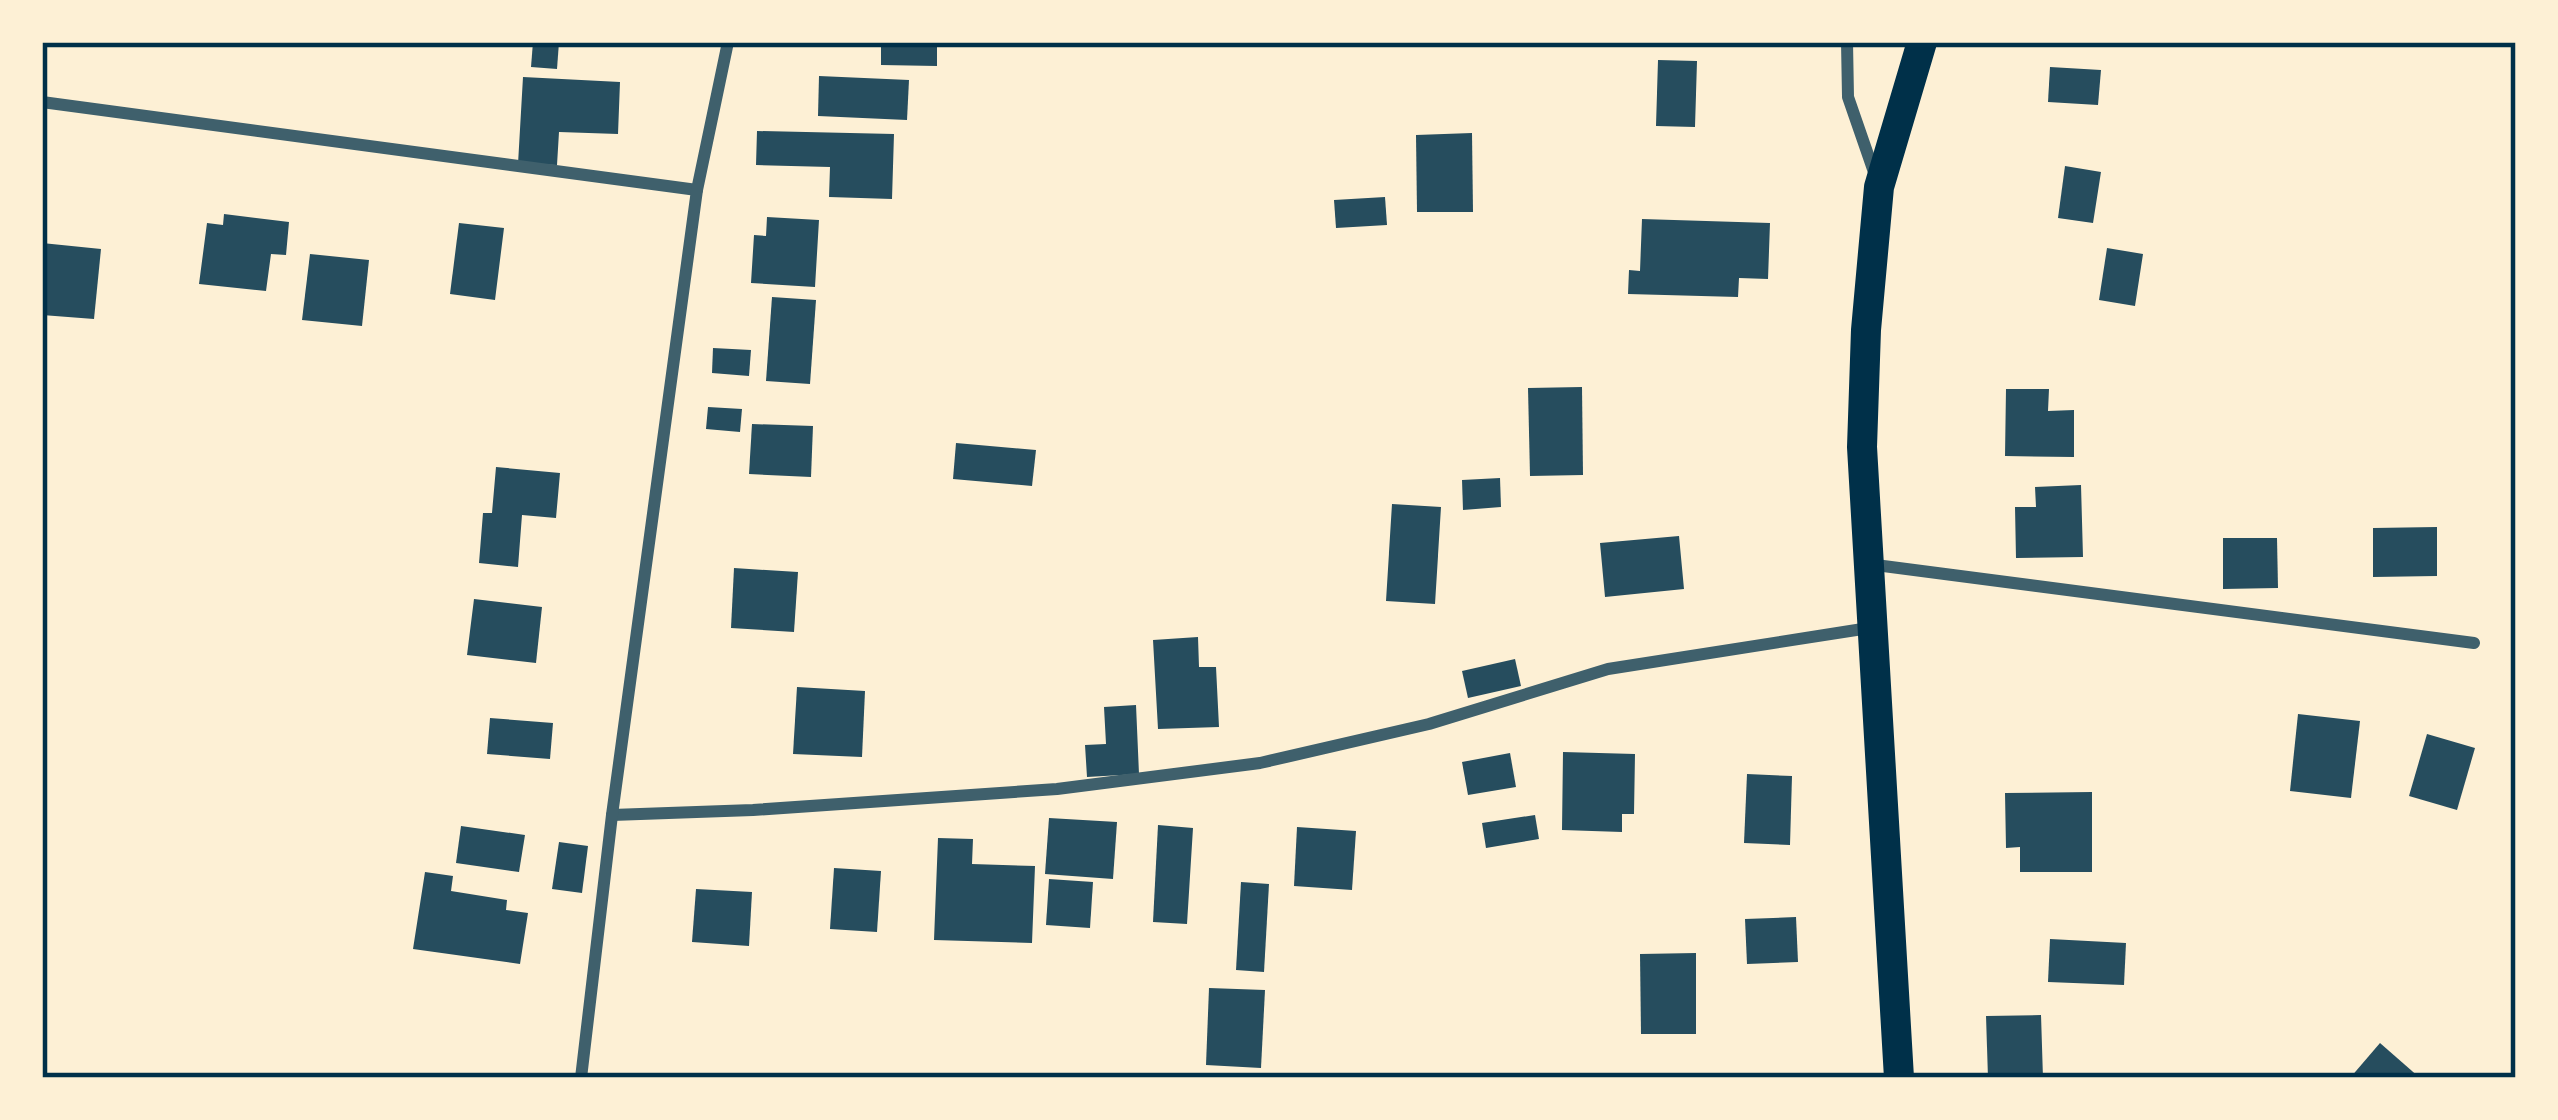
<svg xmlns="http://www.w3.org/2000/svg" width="2558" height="1120" font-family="'Sofia Sans Condensed',sans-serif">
<rect width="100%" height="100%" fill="#fdf0d5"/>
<g fill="#264d5e">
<path d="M 533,42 L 559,42 L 557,69 L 531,67 Z"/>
<path d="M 881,42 L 937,42 L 937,66 L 881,65 Z"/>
<path d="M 1658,60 L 1697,61 L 1695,127 L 1656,126 Z"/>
<path d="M 2050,67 L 2101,70 L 2098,105 L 2048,102 Z"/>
<path d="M 819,76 L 909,80 L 907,120 L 818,116 Z"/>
<path d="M 523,77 L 620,82 L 618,134 L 559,132 L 557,165 L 518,164 Z"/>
<path d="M 757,131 L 894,134 L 892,199 L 829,197 L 830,167 L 756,165 Z"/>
<path d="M 1472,133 L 1473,212 L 1417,212 L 1416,135 Z"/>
<path d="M 2065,166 L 2101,172 L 2093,223 L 2058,218 Z"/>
<path d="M 1385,197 L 1387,225 L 1336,228 L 1334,200 Z"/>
<path d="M 224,214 L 289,222 L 286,255 L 271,254 L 266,291 L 199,284 L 207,223 L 223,225 Z"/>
<path d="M 767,217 L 819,220 L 815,287 L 751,283 L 754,235 L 766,236 Z"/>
<path d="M 1642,219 L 1770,223 L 1768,279 L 1739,278 L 1738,297 L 1628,294 L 1629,270 L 1640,271 Z"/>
<path d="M 459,223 L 504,228 L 495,300 L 450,294 Z"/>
<path d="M 42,243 L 101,249 L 94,319 L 42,315 Z"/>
<path d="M 2107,248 L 2143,254 L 2135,306 L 2099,300 Z"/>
<path d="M 310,254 L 369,260 L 362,326 L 302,320 Z"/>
<path d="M 772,297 L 816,300 L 810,384 L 766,381 Z"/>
<path d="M 713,348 L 751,350 L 749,376 L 712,373 Z"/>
<path d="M 1582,387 L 1583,475 L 1530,476 L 1528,388 Z"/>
<path d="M 2006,389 L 2049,389 L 2048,411 L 2074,410 L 2074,457 L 2005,456 Z"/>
<path d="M 708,407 L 742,409 L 740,432 L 706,429 Z"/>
<path d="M 752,424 L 813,426 L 811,477 L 749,474 Z"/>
<path d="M 956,443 L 1036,450 L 1032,486 L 953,479 Z"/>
<path d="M 496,467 L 560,473 L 556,518 L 522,515 L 518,567 L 479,563 L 483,513 L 492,513 Z"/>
<path d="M 1500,478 L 1501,507 L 1463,510 L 1462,480 Z"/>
<path d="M 2081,485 L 2083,557 L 2016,558 L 2015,507 L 2036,507 L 2035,487 Z"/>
<path d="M 1392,504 L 1441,507 L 1435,604 L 1386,601 Z"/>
<path d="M 2437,527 L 2437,576 L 2373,577 L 2373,528 Z"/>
<path d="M 1679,536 L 1684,589 L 1605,597 L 1600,543 Z"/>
<path d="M 2223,538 L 2277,538 L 2278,588 L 2223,589 Z"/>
<path d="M 734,568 L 798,572 L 794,632 L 731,628 Z"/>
<path d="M 474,599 L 542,607 L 536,663 L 467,655 Z"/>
<path d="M 1198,637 L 1199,667 L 1216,667 L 1219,727 L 1158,729 L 1153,640 Z"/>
<path d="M 1515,659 L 1521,686 L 1468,698 L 1462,671 Z"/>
<path d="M 797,687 L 865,691 L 862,757 L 793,754 Z"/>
<path d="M 1136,705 L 1139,774 L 1087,777 L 1085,745 L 1106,744 L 1104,707 Z"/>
<path d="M 2298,714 L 2360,721 L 2351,798 L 2290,791 Z"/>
<path d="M 490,718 L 553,723 L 550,759 L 487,754 Z"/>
<path d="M 2427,734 L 2475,748 L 2457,810 L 2409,796 Z"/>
<path d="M 1563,752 L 1635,754 L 1634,814 L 1622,814 L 1622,832 L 1562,830 Z"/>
<path d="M 1510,753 L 1516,787 L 1468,795 L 1462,762 Z"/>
<path d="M 1747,774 L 1792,776 L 1790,845 L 1744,843 Z"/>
<path d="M 2092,792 L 2092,872 L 2020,872 L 2020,847 L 2006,848 L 2005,793 Z"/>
<path d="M 1535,815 L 1539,839 L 1486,848 L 1482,823 Z"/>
<path d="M 1049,818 L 1117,822 L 1113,879 L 1045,874 Z"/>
<path d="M 1158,825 L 1193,828 L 1187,924 L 1153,922 Z"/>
<path d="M 461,826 L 525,835 L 519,872 L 456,863 Z"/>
<path d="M 1297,827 L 1356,831 L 1352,890 L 1294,886 Z"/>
<path d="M 938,838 L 973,839 L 972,864 L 1035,866 L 1032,943 L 934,940 Z"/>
<path d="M 559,842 L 588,846 L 582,893 L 552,889 Z"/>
<path d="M 834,868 L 881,871 L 877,932 L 830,929 Z"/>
<path d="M 425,872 L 453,876 L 451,891 L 507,900 L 506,910 L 528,913 L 520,964 L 413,949 Z"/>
<path d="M 1049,879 L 1093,882 L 1090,928 L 1046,925 Z"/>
<path d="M 1241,882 L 1269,884 L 1264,972 L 1236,970 Z"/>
<path d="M 696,889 L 752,892 L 749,946 L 692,942 Z"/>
<path d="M 1796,917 L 1798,962 L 1747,964 L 1745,919 Z"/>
<path d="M 2050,939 L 2126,943 L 2124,985 L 2048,982 Z"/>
<path d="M 1696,953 L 1696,1034 L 1641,1034 L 1640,954 Z"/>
<path d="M 1209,988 L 1265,990 L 1261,1068 L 1206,1065 Z"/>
<path d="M 2041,1015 L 2043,1078 L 1988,1078 L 1986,1016 Z"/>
<path d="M 2380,1043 L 2420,1078 L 2350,1078 Z"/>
</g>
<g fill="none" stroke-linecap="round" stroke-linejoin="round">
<g stroke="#3f606c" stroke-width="12">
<path d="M 1847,42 L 1848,97 L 1875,175"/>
<path d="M 42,102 L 697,190"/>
<path d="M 1868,564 L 2474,643"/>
<path d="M 612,815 L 753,810 L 1057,789 L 1260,763 L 1429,724 L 1608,669 L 1869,628"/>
<path d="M 581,1078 L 612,815 L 697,190 L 728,42"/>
</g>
<path stroke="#003049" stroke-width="30" d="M 1899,1078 L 1862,447 L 1866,330 L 1879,187 L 1922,42"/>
</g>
<rect width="2558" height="1120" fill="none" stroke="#fdf0d5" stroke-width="90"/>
<rect x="45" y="45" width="2468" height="1030" fill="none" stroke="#003049" stroke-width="4.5"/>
</svg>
